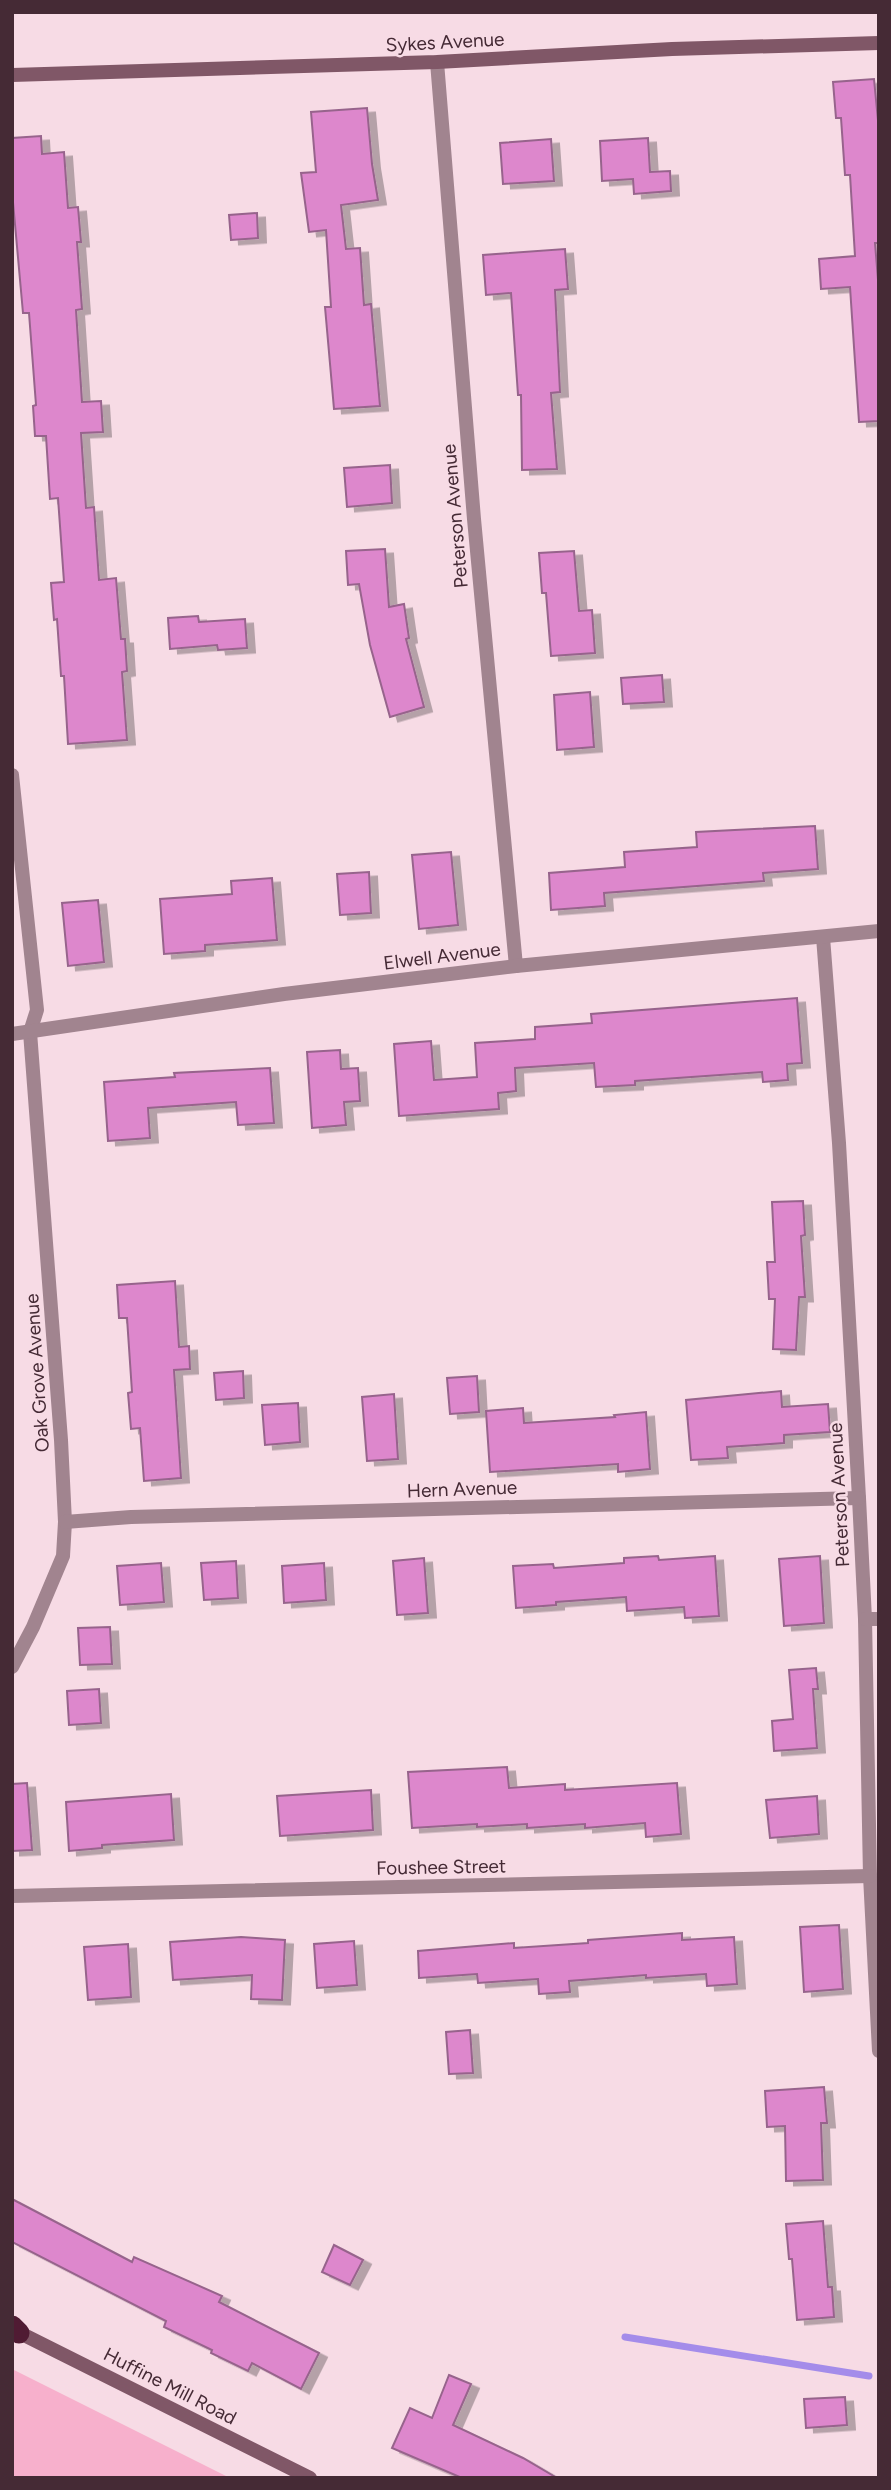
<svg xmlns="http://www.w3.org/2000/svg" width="891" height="2490" font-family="Figtree,sans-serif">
<defs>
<filter id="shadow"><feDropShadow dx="8" dy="4.5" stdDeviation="0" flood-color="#0004"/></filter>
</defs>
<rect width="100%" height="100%" fill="#f7dbe5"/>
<path fill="#f7b0cc" d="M 12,2369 L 230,2478 L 12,2478 Z"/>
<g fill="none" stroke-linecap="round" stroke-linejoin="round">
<path stroke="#a48cea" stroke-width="7" d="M 625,2337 L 869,2376"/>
</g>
<g fill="#dd87cc" stroke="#97648c" stroke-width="2" filter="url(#shadow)">
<path d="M 874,79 L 879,131 L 879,243 L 875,243 L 879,292 L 879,421 L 859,422 L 850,287 L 821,289 L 819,259 L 855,256 L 850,175 L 845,175 L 841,118 L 836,118 L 833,82 Z"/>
<path d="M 367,108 L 372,164 L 378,200 L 341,205 L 346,249 L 360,248 L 364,305 L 371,304 L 380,406 L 334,409 L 325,307 L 331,307 L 326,230 L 309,232 L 301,173 L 316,172 L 311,112 Z"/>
<path d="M 41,136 L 42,154 L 64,152 L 68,208 L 78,207 L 81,242 L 77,242 L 82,309 L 76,310 L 82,402 L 101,401 L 103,432 L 81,433 L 86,508 L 94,507 L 99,580 L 116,578 L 121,639 L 125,639 L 127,671 L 122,672 L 127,740 L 68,744 L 64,676 L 61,676 L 57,619 L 54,620 L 51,583 L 64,582 L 58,498 L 50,499 L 46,436 L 35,436 L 33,406 L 36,405 L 29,313 L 23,313 L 12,191 L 12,138 Z"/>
<path d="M 648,138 L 650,172 L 670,171 L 671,191 L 634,194 L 633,179 L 602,181 L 600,141 Z"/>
<path d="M 551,139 L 554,181 L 503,184 L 500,143 Z"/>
<path d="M 257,213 L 258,238 L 231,240 L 229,215 Z"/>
<path d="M 565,249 L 568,289 L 555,290 L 560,392 L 551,393 L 557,469 L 522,470 L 521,395 L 518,395 L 511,293 L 486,295 L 483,255 Z"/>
<path d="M 390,465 L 392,503 L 347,507 L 344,468 Z"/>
<path d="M 385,549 L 389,607 L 404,604 L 409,638 L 406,639 L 424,707 L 390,717 L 370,645 L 359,584 L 348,585 L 346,551 Z"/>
<path d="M 574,551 L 579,611 L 592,610 L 595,653 L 551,656 L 546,593 L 542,593 L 539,553 Z"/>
<path d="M 198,616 L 199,622 L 245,619 L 247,648 L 218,650 L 217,645 L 170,649 L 168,618 Z"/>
<path d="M 662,675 L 664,702 L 623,704 L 621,678 Z"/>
<path d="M 590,692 L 594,747 L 557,750 L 554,695 Z"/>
<path d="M 815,826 L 818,869 L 763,873 L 764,881 L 604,893 L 605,906 L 551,910 L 549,873 L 625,867 L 624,852 L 697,847 L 696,832 Z"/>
<path d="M 451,852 L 458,925 L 419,929 L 412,855 Z"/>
<path d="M 369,872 L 371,913 L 340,915 L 337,874 Z"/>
<path d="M 272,878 L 277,940 L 205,945 L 205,951 L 164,954 L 160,899 L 232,894 L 231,881 Z"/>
<path d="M 98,900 L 104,962 L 68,966 L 62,903 Z"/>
<path d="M 797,998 L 802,1063 L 787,1064 L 788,1080 L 763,1082 L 762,1072 L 635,1081 L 635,1085 L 596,1087 L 594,1063 L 515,1068 L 516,1091 L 498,1093 L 499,1109 L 399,1116 L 394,1044 L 431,1041 L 434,1080 L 477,1077 L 475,1043 L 535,1039 L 535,1027 L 592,1023 L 591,1014 Z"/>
<path d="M 340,1050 L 341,1069 L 358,1068 L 360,1101 L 344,1102 L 346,1125 L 312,1128 L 307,1052 Z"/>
<path d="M 270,1068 L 274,1123 L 238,1125 L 236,1102 L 148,1108 L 150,1138 L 108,1141 L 104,1082 L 175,1077 L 174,1073 Z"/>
<path d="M 803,1201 L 805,1235 L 801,1236 L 805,1297 L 799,1297 L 796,1350 L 773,1349 L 775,1299 L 769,1299 L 767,1262 L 775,1262 L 772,1202 Z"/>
<path d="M 175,1281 L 179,1347 L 189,1346 L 190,1369 L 174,1370 L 181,1478 L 144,1481 L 140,1428 L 131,1429 L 128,1393 L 132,1392 L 127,1318 L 119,1318 L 117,1285 Z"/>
<path d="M 243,1371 L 244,1398 L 216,1400 L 214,1373 Z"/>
<path d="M 477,1376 L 479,1412 L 450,1414 L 447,1378 Z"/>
<path d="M 781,1391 L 782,1407 L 828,1404 L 830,1432 L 784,1435 L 784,1443 L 727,1447 L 728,1458 L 691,1460 L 686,1400 Z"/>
<path d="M 394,1394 L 398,1459 L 367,1461 L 362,1397 Z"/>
<path d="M 298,1403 L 300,1442 L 265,1445 L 262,1405 Z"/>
<path d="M 523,1408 L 524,1423 L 615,1417 L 614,1415 L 646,1412 L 650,1469 L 618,1472 L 618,1464 L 490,1472 L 486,1411 Z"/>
<path d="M 658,1556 L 659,1560 L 715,1556 L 719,1616 L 685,1618 L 684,1607 L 627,1611 L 626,1597 L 556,1602 L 556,1605 L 516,1608 L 513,1566 L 553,1564 L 554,1568 L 624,1563 L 624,1558 Z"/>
<path d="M 820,1556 L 824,1623 L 784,1626 L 779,1559 Z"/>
<path d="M 424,1558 L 428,1613 L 397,1615 L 393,1561 Z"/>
<path d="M 236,1561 L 238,1598 L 204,1600 L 201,1563 Z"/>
<path d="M 161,1563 L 164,1602 L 120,1605 L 117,1566 Z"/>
<path d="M 324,1563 L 326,1600 L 284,1603 L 282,1566 Z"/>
<path d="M 110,1627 L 112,1664 L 80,1665 L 78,1628 Z"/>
<path d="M 816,1668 L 818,1689 L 813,1689 L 817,1748 L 774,1751 L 772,1721 L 793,1719 L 789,1670 Z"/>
<path d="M 99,1689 L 101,1723 L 69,1725 L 67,1691 Z"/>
<path d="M 507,1767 L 509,1788 L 565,1784 L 565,1790 L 677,1783 L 681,1834 L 646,1837 L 645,1823 L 585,1828 L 585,1824 L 527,1828 L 527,1824 L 477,1827 L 477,1824 L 412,1828 L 408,1772 Z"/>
<path d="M 27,1783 L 32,1850 L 12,1851 L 12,1784 Z"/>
<path d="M 371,1790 L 373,1830 L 280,1836 L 277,1796 Z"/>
<path d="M 171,1794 L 174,1840 L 102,1845 L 102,1848 L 69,1851 L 66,1802 Z"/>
<path d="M 817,1796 L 819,1834 L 770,1838 L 766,1800 Z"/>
<path d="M 839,1925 L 843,1989 L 804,1992 L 800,1927 Z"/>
<path d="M 682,1933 L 682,1940 L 734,1937 L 737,1984 L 707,1986 L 706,1974 L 646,1978 L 646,1975 L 569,1981 L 570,1992 L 539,1994 L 538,1979 L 478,1983 L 477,1974 L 419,1978 L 418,1951 L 514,1943 L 514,1948 L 588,1943 L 588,1940 Z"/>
<path d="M 241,1937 L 285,1940 L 282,2000 L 251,1999 L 252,1975 L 173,1980 L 170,1942 Z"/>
<path d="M 354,1941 L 357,1985 L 317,1988 L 314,1944 Z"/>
<path d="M 128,1944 L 131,1997 L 88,2000 L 84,1947 Z"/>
<path d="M 470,2030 L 473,2073 L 449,2074 L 446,2032 Z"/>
<path d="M 824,2087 L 827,2123 L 821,2123 L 823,2180 L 786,2181 L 785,2126 L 767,2127 L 765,2091 Z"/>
<path d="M 12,2199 L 132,2262 L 134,2257 L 222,2296 L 219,2302 L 319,2353 L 301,2389 L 252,2363 L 248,2371 L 211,2353 L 212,2350 L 164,2327 L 166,2321 L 12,2242 Z"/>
<path d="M 823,2221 L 828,2287 L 832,2287 L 834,2317 L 797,2320 L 792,2259 L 789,2259 L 786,2224 Z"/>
<path d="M 334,2245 L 363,2260 L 350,2285 L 322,2272 Z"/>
<path d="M 449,2375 L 471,2384 L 453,2425 L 523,2458 L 557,2478 L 462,2478 L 392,2448 L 410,2408 L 432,2418 Z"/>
<path d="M 845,2397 L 847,2425 L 806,2428 L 804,2399 Z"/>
</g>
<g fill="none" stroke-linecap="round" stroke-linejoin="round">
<g stroke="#a1848f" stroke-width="14">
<path d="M 437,62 L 474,519 L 516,966"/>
<path d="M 12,775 L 37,1010 L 30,1032 L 61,1440 L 65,1522 L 63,1556 L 33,1627 L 12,1667"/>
<path d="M 823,937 L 839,1143 L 859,1498 L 865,1619 L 870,1876 L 879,2051"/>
<path d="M 12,1034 L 284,994 L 516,966 L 879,931"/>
<path d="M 65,1522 L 131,1517 L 859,1498"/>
<path d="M 865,1619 L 879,1619"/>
<path d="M 12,1896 L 870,1876"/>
</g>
<g stroke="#805767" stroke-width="14">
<path d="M 12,75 L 437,62 L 672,49 L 879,43"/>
<path d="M 14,2330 L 310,2478"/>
</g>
<path stroke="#501b33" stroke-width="21" d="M 12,2326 L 19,2333"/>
</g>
<g text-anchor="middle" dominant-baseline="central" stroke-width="5" stroke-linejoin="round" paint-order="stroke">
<g font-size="19" fill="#452a35" stroke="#f7dbe5">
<text transform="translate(445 42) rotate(-3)">Sykes Avenue</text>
<text transform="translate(455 516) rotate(-95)">Peterson Avenue</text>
<text transform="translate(442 956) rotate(-7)">Elwell Avenue</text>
<text transform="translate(37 1373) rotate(-94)">Oak Grove Avenue</text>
<text transform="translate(462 1489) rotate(-2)">Hern Avenue</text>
<text transform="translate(839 1495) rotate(-93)">Peterson Avenue</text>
<text transform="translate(441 1867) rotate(-1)">Foushee Street</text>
<text transform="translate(170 2386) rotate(27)">Huffine Mill Road</text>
</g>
</g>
<rect width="891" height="2490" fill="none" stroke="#452a35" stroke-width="28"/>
</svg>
